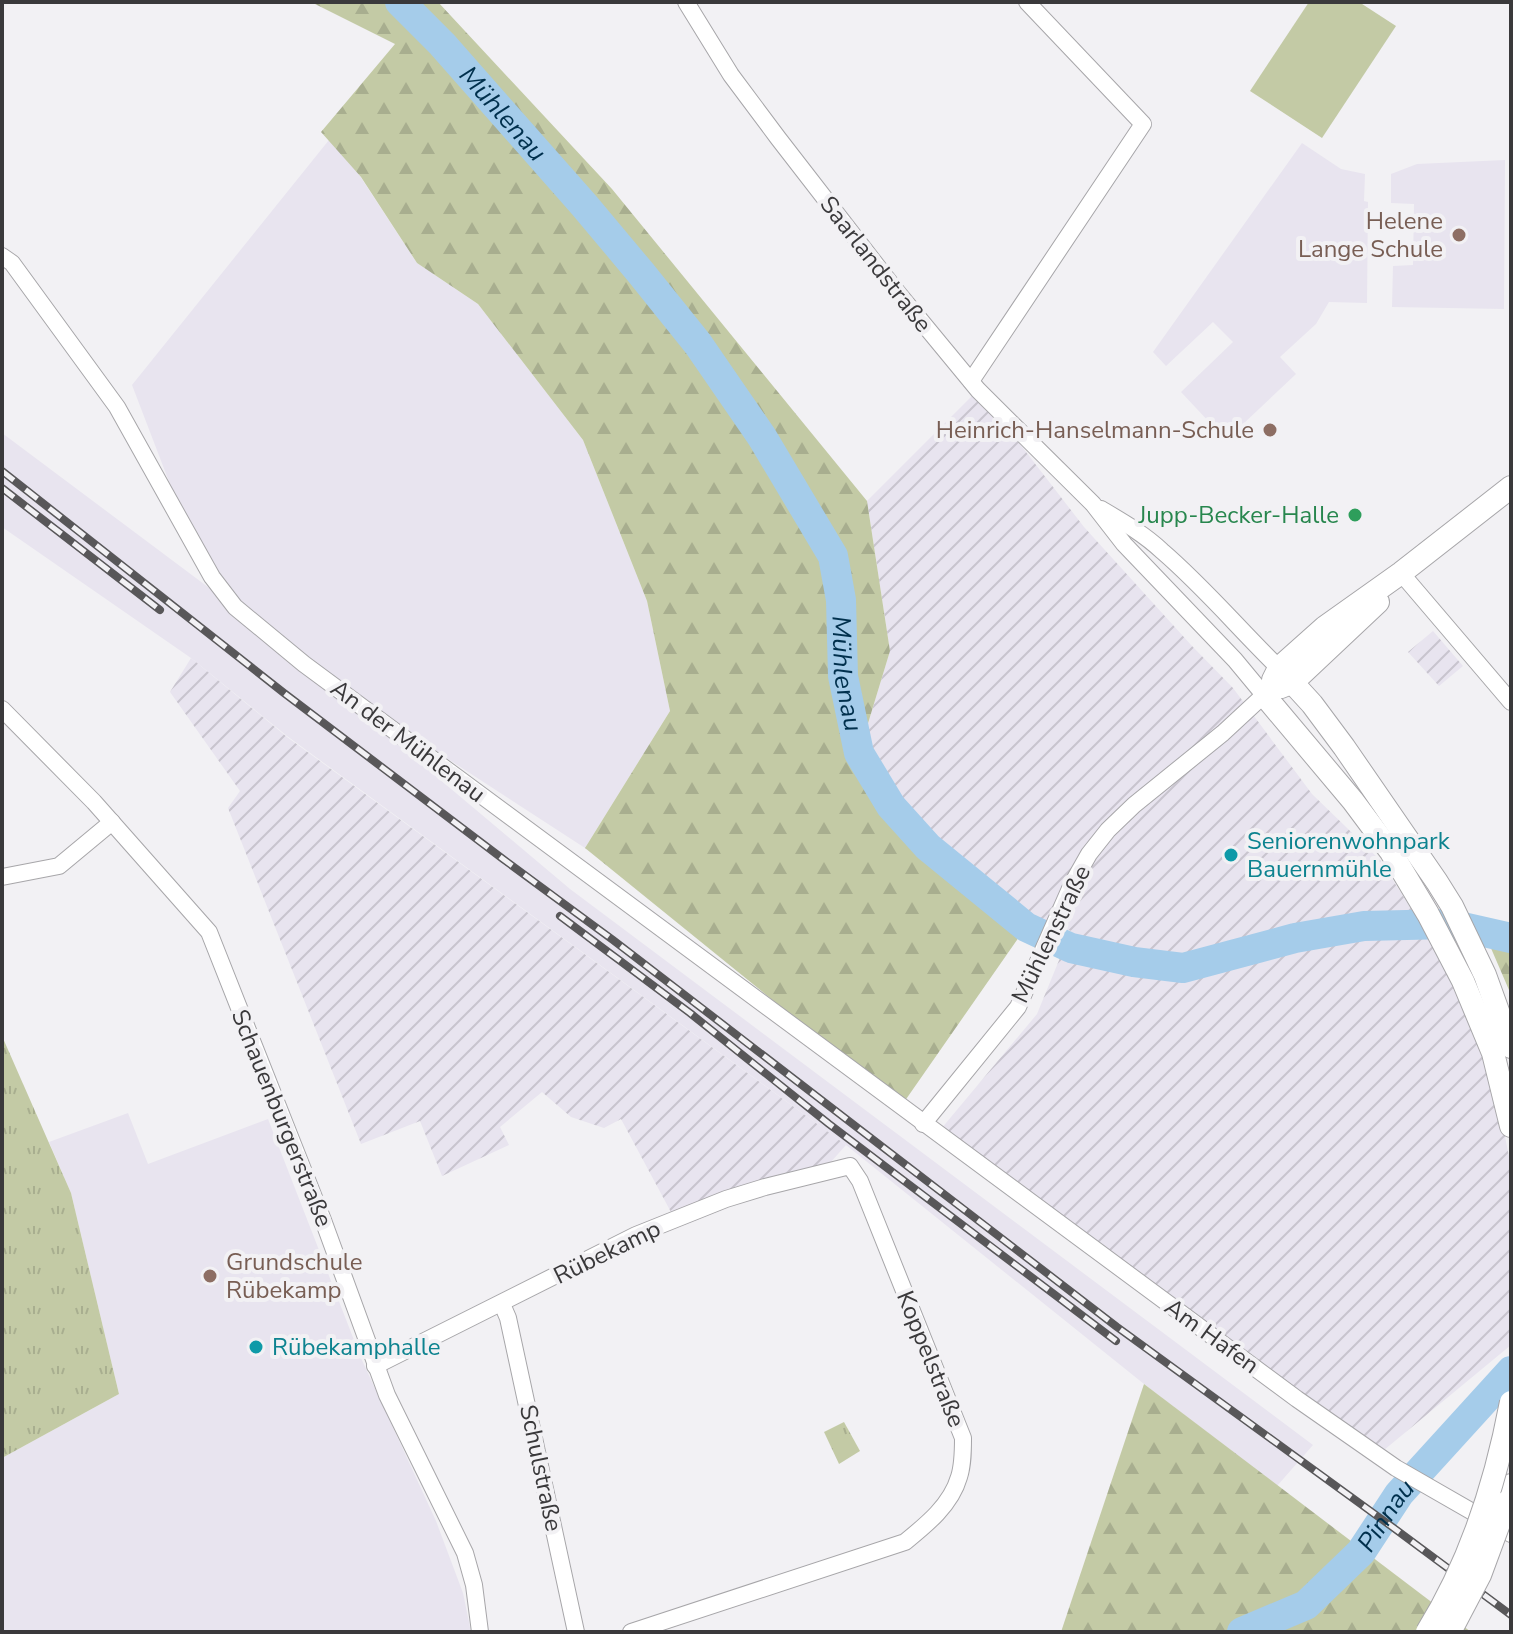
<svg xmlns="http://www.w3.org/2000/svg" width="1513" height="1634" font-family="'Nunito Sans',sans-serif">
<defs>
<pattern id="industrial-furrows" width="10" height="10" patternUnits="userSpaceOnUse" patternTransform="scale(2)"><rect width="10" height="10" fill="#e8e4ef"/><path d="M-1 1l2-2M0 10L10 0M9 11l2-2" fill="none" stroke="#c8c4ce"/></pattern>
<pattern id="forest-firs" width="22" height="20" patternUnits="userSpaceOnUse" patternTransform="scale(2)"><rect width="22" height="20" fill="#c3caa5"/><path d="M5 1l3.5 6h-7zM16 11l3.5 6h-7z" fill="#a8ae8f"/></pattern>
<pattern id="park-tufts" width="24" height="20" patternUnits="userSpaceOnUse" patternTransform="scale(2)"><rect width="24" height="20" fill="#c3caa5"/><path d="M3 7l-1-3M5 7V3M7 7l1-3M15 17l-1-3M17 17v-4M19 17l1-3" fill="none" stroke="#a8ae8f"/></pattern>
</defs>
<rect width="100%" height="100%" fill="#f2f1f4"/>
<g fill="#e8e4ef">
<path d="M 333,135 L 417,263 L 478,304 L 583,440 L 647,601 L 670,711 L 585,848 L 305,666 L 570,889 L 1313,1445 L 1277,1486 L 1144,1384 L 846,1145 L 287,736 L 191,658 L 2,527 L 2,433 L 232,605 L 191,539 L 132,385 Z"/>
<path d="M 1302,143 L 1341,169 L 1365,174 L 1364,201 L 1368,202 L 1367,303 L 1329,302 L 1316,324 L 1280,357 L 1296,374 L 1226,440 L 1181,392 L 1233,342 L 1213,322 L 1166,366 L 1153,352 Z"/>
<path d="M 1505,160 L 1504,309 L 1392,307 L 1393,266 L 1413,265 L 1414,204 L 1391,203 L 1391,174 L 1417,164 Z"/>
<path d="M 128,1113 L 148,1164 L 268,1119 L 361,1358 L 436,1521 L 463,1593 L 471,1632 L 2,1632 L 2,1458 L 119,1394 L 71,1193 L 49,1142 Z"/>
</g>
<g fill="url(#industrial-furrows)">
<path d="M 978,390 L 1084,527 L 1192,646 L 1233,688 L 1312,794 L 1380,860 L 1433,943 L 1464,1006 L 1489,1071 L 1503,1126 L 1511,1167 L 1511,1345 L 1378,1455 L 941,1129 L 1037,1014 L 1071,931 L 1031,915 L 926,835 L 859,753 L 890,651 L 867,501 Z"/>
<path d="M 1433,631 L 1463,666 L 1439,686 L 1408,652 Z"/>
<path d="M 191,658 L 287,737 L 846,1145 L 830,1163 L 715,1194 L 672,1214 L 621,1119 L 604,1128 L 571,1117 L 542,1092 L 500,1127 L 509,1145 L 442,1176 L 420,1121 L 361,1144 L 228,808 L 240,791 L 170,692 Z"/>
</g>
<path fill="#c3caa5" d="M 1309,2 L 1359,2 L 1396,26 L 1322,138 L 1250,91 Z"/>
<g fill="url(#forest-firs)">
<path d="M 311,2 L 438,2 L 612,189 L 867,501 L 890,651 L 859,753 L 926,835 L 1026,927 L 902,1105 L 585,848 L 670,711 L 647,601 L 583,440 L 478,304 L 417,263 L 361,177 L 321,132 L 395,44 Z"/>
<path d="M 1484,932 L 1511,938 L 1511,996 L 1509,990 Z"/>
<path d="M 1144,1384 L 1471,1632 L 1061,1632 Z"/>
</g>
<g fill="url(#park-tufts)">
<path d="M 2,1036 L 71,1193 L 119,1394 L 2,1458 Z"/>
<path d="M 844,1422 L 860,1451 L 839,1464 L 824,1432 Z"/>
</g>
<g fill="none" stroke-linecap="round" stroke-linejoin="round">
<g stroke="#a5ccea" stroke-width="30">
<path id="s1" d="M 400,2 L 442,44 L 584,205 L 641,273 L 698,344 L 762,437 L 833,556 L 841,600 L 843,676 L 859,753 L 891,806 L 928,847 L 1026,927 L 1071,948 L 1134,962 L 1183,968 L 1295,938 L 1364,926 L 1449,924 L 1511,938"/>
<path id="s2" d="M 1242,1632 L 1306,1605 L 1361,1552 L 1399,1494 L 1511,1371"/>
</g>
<defs>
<g id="minor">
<path d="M 686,2 L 731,75 L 778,138 L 898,293 L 978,390 L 1093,504 L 1124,544 L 1235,660 L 1264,695 L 1223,733 L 1134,805 L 1108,830 L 1089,854 L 1072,884 L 1018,1007 L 923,1124"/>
<path d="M 2,256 L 12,263 L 117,407 L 212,577 L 235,607 L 304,664 L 1297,1399 L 1396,1468 L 1511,1534"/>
<path d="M 971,381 L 1143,124 L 1027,2"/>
<path d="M 1101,509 C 1123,522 1144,534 1162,551 C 1204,587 1240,630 1279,668"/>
<path d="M 1401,573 L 1511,702"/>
<path d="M 2,709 L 94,802 L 209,932 L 323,1220 L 387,1395 L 465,1553 L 474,1585 L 480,1632"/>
<path d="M 2,877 L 59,866 L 112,822"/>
<path d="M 502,1304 L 508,1318 L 576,1632"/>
<path d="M 375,1366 L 636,1235 L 726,1199 L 765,1187 L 850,1166 L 860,1181 L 963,1438 C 963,1451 963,1465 959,1477 C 951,1505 926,1525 905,1542 L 631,1632"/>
</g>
<g id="major">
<path d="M 1279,668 L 1312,704 L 1344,747 L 1437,882 L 1452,906 L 1485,975 L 1511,1047"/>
<path d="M 1273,680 L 1279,668 L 1325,627 L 1401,573 L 1511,487"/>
<path d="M 1281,687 L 1293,682 L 1378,602"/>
<path d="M 1264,695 L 1353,801 L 1391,852 L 1428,914 L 1463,981 L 1493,1053 L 1511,1126"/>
<path d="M 1507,1502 L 1511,1485"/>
</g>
</defs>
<use href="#minor" stroke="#a7a6a9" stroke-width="18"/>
<use href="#major" stroke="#a7a6a9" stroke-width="24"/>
<use href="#minor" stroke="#fff" stroke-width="16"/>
<use href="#major" stroke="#fff" stroke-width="22"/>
<defs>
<g id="rail">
<path d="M 2,471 L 284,693 L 503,859 L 613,940 L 1117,1327 L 1391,1526 L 1511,1615"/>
<path d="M 2,488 L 160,610"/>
<path d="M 560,916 L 690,1013 L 829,1124 L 1116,1341"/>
</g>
</defs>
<use href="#rail" stroke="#585759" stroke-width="8"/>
<use href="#rail" stroke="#f2f1f4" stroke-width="5" stroke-dasharray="15" stroke-linecap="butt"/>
<defs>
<g id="major-bridge">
<path d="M 1427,1632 C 1470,1563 1496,1482 1511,1402"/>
<path d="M 1450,1632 L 1480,1575 L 1507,1502"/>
</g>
</defs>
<use href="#major-bridge" stroke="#a7a6a9" stroke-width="24" stroke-linecap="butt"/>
<use href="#major-bridge" stroke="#fff" stroke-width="22"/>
</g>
<g fill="#8d6e63" stroke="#f2f1f4" stroke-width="3">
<circle cx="1459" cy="235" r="8"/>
<circle cx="1270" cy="430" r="8"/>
<circle cx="210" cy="1276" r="8"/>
</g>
<circle fill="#2e9e5b" stroke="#f2f1f4" stroke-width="3" cx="1355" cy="515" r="8"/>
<g fill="#0f9aa8" stroke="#f2f1f4" stroke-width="3">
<circle cx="1231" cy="855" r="8"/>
<circle cx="256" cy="1347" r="8"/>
</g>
<g text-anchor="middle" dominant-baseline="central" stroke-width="8" stroke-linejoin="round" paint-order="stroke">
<g font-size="24" fill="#785e54" stroke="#f2f1f4" text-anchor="end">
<text x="1443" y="221">Helene<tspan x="1443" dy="28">Lange Schule</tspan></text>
<text x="1254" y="430">Heinrich-Hanselmann-Schule</text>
<text x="226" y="1262" text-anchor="start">Grundschule<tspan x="226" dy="28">Rübekamp</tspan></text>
</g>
<g font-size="24" fill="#3a393b" stroke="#f2f1f4">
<text transform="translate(876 264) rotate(52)">Saarlandstraße</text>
<text transform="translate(408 741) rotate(37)">An der Mühlenau</text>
<text transform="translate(1051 934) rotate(-64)">Mühlenstraße</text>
<text transform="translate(282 1118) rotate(68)">Schauenburgerstraße</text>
<text transform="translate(607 1252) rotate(-26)">Rübekamp</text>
<text transform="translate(1212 1336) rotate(36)">Am Hafen</text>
<text transform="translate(931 1359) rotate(68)">Koppelstraße</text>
<text transform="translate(541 1468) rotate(78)">Schulstraße</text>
</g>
<g font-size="24" fill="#27864d" stroke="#f2f1f4" text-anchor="end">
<text x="1339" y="515">Jupp-Becker-Halle</text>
</g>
<g font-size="24" fill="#0d838f" stroke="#f2f1f4" text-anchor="start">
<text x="1247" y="841">Seniorenwohnpark<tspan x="1247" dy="28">Bauernmühle</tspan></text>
<text x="272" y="1347">Rübekamphalle</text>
</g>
<g font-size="26" font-style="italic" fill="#00304d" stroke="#f2f1f4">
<text stroke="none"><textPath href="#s1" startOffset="152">Mühlenau</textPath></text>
<text stroke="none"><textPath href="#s1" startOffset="824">Mühlenau</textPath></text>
<text stroke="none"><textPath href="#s2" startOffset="190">Pinnau</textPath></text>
</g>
</g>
<rect width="1513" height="1634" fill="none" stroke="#3a393b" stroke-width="8"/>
</svg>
